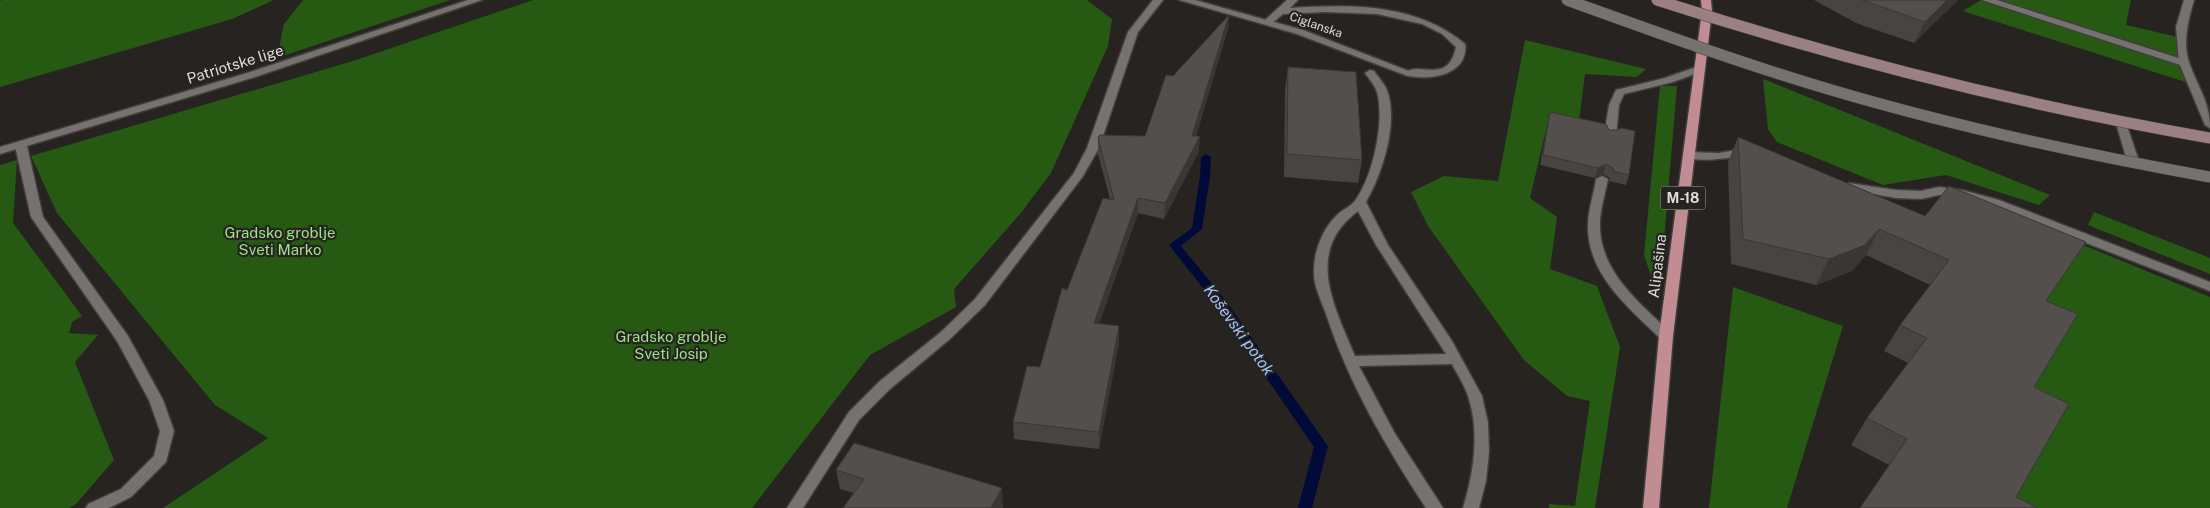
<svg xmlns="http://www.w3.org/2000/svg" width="2210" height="508" font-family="'Public Sans',sans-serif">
<rect width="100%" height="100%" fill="#262321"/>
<g fill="#265a13">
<path d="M 2,0 L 274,0 L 232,19 L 0,87 L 0,1 Z"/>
<path d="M 303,0 L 450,0 L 277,58 L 284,24 Z"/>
<path d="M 533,0 L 1087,0 L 1112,19 L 1108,46 L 1051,173 L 1020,214 L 954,289 L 956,307 L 870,355 L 752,508 L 163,508 L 268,438 L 215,405 L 57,213 L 31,156 L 353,61 Z"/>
<path d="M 1981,0 L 2131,0 L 2126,25 L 2182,38 L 2184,63 L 2198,86 L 1963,11 Z"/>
<path d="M 1525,40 L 1646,69 L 1637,77 L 1585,74 L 1578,129 L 1548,122 L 1530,198 L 1557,217 L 1550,269 L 1597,286 L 1620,347 L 1595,508 L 1549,508 L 1549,504 L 1575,506 L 1590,401 L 1567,396 L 1524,360 L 1428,226 L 1411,192 L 1444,176 L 1498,181 Z"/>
<path d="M 1763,79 L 2050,195 L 2039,205 L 1946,175 L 1883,185 L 1777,142 L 1768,129 Z"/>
<path d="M 1660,86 L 1677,86 L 1659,300 L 1644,255 Z"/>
<path d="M 17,160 L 13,223 L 82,316 L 72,322 L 69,333 L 98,335 L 75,362 L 114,460 L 76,504 L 69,508 L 0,508 L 0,165 Z"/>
<path d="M 2094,212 L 2210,258 L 2210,274 L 2088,225 Z"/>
<path d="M 2039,227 L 2210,297 L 2210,508 L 2005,508 Z"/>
<path d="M 1733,287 L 1843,326 L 1787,508 L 1709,508 Z"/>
</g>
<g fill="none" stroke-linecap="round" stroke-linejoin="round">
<path fill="#000a38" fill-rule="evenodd" d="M 1206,154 L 1211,157 L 1210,177 L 1202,229 L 1181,246 L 1223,297 L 1328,446 L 1312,508 L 1298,508 L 1314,447 L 1215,303 L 1169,245 L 1192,228 L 1200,177 L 1201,157 Z"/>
<defs>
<g id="service">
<path d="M 1153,0 L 1163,0 L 1138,32 L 1099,148 L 1083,176 L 985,305 L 951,338 L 890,389 L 859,420 L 803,508 L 787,508 L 849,412 L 880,381 L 941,332 L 975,299 L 1074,173 L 1087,148 L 1128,32 Z"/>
<path d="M 1287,0 L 1298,0 L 1290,8 C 1350,4 1417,3 1465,44 C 1466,49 1465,54 1463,59 C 1453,78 1424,80 1405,75 L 1404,73 C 1419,60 1448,86 1456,47 L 1442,34 L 1422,24 L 1377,14 L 1326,12 L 1283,14 L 1271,24 L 1265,24 L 1265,20 Z"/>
<path d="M 1982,0 L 1997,0 L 2188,61 L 2189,63 L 2184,66 L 2180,65 Z"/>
<path d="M 1699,66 L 1704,69 L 1703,71 L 1673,82 L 1624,94 L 1619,105 L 1616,136 L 1614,138 L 1606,138 L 1604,136 L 1609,105 L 1616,90 L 1665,78 Z"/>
<path d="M 1370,70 L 1374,71 C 1378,77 1384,83 1387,90 C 1399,123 1382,174 1366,202 L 1388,245 L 1452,341 L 1482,396 L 1488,423 L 1489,452 L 1486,481 L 1479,508 L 1463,508 C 1474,472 1480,432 1468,396 C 1464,384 1457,374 1452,364 L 1359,366 L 1394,432 L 1443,508 L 1426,508 C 1386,447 1349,384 1326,314 C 1321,300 1313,285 1314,270 C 1314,251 1323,228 1337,215 C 1342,210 1350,207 1355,201 C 1373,176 1385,122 1377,92 C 1375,85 1369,79 1365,73 ZM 1358,211 L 1376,245 L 1446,354 L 1355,356 C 1334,306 1304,251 1358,211 Z"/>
<path d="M 2121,120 L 2126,123 L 2140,164 L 2138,166 L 2134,167 L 2128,164 L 2116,123 Z"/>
<path d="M 21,143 L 27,146 L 43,217 L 128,336 L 163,400 L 174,431 L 166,462 L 131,497 L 109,508 L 86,508 L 88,504 L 121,489 L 154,456 L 160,431 L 149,400 L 117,341 L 31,217 L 15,146 Z"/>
<path d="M 1748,148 L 1752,149 L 1754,151 L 1752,153 C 1738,157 1694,165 1683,155 L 1689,152 L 1719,153 Z"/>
<path d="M 1602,176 L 1608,179 C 1605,195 1599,212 1600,229 C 1602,274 1641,304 1671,333 L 1673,336 L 1671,339 L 1661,339 C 1630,309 1589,276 1588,229 C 1587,212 1594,195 1596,179 Z"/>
<path d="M 1849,183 L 1896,190 L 1921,191 L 1939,187 L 1962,190 L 1999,200 L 2210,282 L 2210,291 L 1991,206 L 1961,197 L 1939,195 L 1921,199 L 1896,198 L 1845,189 L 1843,187 L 1845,185 Z"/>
</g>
<g id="minor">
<path d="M 1179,0 L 1195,0 L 1303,30 L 1414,73 L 1409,76 L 1405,75 L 1297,34 Z"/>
<path d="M 2184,0 L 2194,0 C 2188,21 2182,44 2190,65 C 2199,89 2210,103 2210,128 L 2205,125 L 2179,63 L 2176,27 Z"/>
</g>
<path id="tertiary" d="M 468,0 L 482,0 L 255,77 L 0,154 L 0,147 L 247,73 Z"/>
<path id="primary" d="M 1701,0 L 1711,0 L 1712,11 L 1673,336 L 1659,508 L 1643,508 L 1659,336 L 1702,11 Z"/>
</defs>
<use href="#service" stroke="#413f3d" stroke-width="3"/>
<use href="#minor" stroke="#413f3d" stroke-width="3"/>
<use href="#tertiary" stroke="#413f3d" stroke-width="3"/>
<use href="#primary" stroke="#413f3d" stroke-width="3"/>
<use href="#service" fill="#757270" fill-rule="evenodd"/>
<use href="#minor" fill="#757270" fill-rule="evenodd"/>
<use href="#tertiary" fill="#757270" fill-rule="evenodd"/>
<use href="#primary" fill="#c18d92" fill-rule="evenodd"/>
<defs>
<path id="service-bridge" d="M 1567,0 C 1653,31 1740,63 1828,89 C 1953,126 2081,154 2210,177"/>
<path id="secondary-bridge" d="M 1657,0 C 1839,59 2022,105 2210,138"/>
</defs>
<use href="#service-bridge" stroke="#413f3d" stroke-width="12" stroke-linecap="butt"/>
<use href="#secondary-bridge" stroke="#413f3d" stroke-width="12" stroke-linecap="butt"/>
<use href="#service-bridge" stroke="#757270" stroke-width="11"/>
<use href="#secondary-bridge" stroke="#9b8081" stroke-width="11"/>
</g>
<g fill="#474441">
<path d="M 1814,0 L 1958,0 L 1914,43 L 1856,23 Z"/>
<path d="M 1229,15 L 1228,29 L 1196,136 L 1199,151 L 1164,219 L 1138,213 L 1099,323 L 1119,326 L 1119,342 L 1099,449 L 1014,439 L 1013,422 L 1040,367 L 1067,290 L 1110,199 L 1098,154 L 1098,138 L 1145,136 L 1173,76 Z"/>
<path d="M 1288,67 L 1362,160 L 1358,183 L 1284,177 L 1285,89 Z"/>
<path d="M 1550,112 L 1629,175 L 1626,185 L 1609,181 L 1610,178 L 1603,174 L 1595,178 L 1540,165 L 1548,122 Z"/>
<path d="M 1738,137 L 1925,216 L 2086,242 L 1889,465 L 1851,445 L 1867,418 L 1908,363 L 1884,351 L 1900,325 L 1930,285 L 1866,255 L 1852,271 L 1816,285 L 1731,264 L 1728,162 Z"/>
<path d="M 836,470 L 1003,507 L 1003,508 L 843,508 L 854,493 L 840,489 Z"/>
</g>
<g fill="#393735">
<path d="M 1947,0 L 1958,0 L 1914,43 L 1925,22 Z"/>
<path d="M 1229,15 L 1228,29 L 1191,151 L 1192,136 Z"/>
<path d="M 1200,136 L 1199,151 L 1164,219 L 1165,203 Z"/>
<path d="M 1606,164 L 1603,174 L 1595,178 L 1598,168 Z"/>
<path d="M 1138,198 L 1138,213 L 1094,339 L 1094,323 Z"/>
<path d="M 1879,229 L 1866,255 L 1852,271 L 1816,285 L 1829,259 Z"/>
<path d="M 1119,326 L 1119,342 L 1099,449 L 1099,432 Z"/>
<path d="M 1002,488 L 1003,507 L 1003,508 L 991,508 Z"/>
</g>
<g fill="#524f4c" stroke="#393735">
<path d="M 1862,0 L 1947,0 L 1925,22 Z"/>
<path d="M 1229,15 L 1192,136 L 1200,136 L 1165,203 L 1138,198 L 1094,323 L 1119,326 L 1099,432 L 1013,422 L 1027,366 L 1040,367 L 1062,288 L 1067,290 L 1103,198 L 1114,200 L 1098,138 L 1100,135 L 1145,136 L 1166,75 L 1173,76 Z"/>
<path d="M 1288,67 L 1356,72 L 1362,160 L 1287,154 Z"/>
<path d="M 1550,112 L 1606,124 L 1609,130 L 1617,130 L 1621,128 L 1635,131 L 1629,175 L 1613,171 L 1613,168 L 1606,164 L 1598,168 L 1543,155 Z"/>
<path d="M 1738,137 L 1925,216 L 1949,186 L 2086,242 L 2046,301 L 2078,314 L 2034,387 L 2069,404 L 2016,497 L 2038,508 L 1860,508 L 1907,439 L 1867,418 L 1927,338 L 1900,325 L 1949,260 L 1879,229 L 1865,245 L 1829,259 L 1743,239 Z"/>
<path d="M 854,443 L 1002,488 L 991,508 L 843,508 L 864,479 L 836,470 Z"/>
</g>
<g text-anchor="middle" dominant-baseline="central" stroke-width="4.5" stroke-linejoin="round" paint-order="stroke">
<g font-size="12" fill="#dfdddb" stroke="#262321">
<text transform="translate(1316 25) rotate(19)">Ciglanska</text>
</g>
<rect fill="#262321" stroke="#a8a5a3" stroke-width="1" x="1660.5" y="186.5" width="45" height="23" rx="4"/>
<g font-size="14" font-weight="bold" fill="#dfdddb">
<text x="1683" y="198">M-18</text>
</g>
<g font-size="15" fill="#dfdddb" stroke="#262321">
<text transform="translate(235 64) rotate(-17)">Patriotske lige</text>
<text transform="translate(1657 266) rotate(-83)">Alipašina</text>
</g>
<g font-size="15" fill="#9be584" stroke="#262321">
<text x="280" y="232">Gradsko groblje<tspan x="280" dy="17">Sveti Marko</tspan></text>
<text x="671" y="336">Gradsko groblje<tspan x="671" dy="17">Sveti Josip</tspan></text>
</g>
<g font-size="16" font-style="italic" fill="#a0c4fc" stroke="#262321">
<text transform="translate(1239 330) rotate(54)">Koševski potok</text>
</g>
</g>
</svg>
